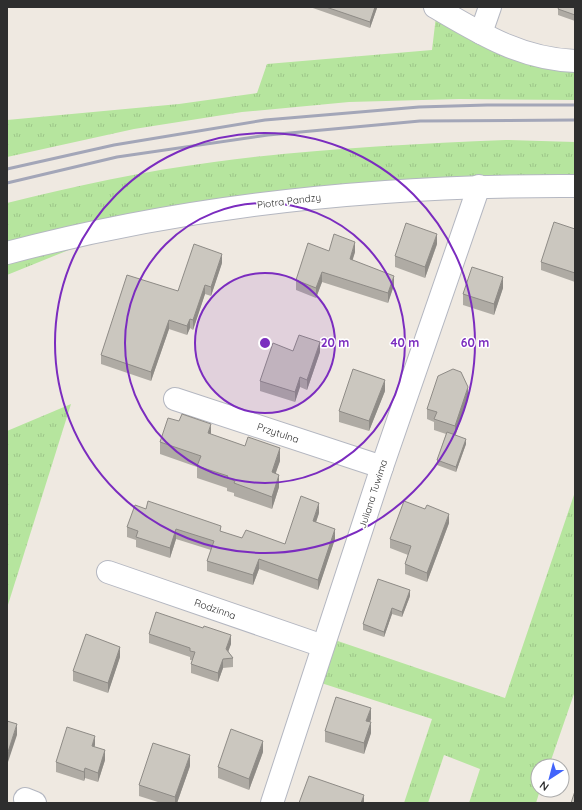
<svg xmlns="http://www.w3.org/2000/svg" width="582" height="810" font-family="Quicksand,sans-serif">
<defs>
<pattern id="grass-tufts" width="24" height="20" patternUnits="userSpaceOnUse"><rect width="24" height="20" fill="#b6e59e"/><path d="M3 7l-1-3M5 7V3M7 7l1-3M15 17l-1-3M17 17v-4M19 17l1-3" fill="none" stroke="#9dc588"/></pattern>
</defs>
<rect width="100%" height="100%" fill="#efe9e1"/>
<g fill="url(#grass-tufts)">
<path d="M 437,8 L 575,61 L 575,100 L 459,99 L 349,102 L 242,112 L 134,129 L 7,157 L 7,120 L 179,104 L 257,93 L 267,64 L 432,50 Z"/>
<path d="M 506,140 L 575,142 L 575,186 L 128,226 L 7,275 L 7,203 C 75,186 144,171 214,162 C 311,149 409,144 506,140 Z"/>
<path d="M 71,404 L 7,608 L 7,431 Z"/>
<path d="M 575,492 L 575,691 L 549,766 L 538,766 L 538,790 L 540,790 L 536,803 L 469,803 L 480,769 L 444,755 L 428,803 L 404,803 L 432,719 L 312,680 L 326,637 L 505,698 Z"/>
</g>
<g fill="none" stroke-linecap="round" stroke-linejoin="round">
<defs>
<g id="minor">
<path d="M 435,7 C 481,34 521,59 575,61"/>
<path d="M 481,33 L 490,7"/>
<path d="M 7,253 C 191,204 385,185 575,186"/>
<path d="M 175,399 L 382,467"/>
<path d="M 108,572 L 323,646"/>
<path d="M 25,799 L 35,803"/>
<path d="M 272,803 L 382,467 L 479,186"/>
</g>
</defs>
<use href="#minor" stroke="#b4b7c1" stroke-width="24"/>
<use href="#minor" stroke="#fff" stroke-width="22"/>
<g stroke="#a3a6b8" stroke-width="3">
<path d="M 7,169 L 114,145 L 265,120 L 419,107 L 487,105 L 575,105"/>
<path d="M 7,183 L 117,157 L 268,135 L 420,121 L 575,120"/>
</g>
</g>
<g fill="#afaba4">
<path d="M 310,7 L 377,7 L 377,8 L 370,28 Z"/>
<path d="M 575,7 L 575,21 L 558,15 L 558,9 Z"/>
<path d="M 575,229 L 575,282 L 541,270 L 541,262 Z"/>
<path d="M 437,244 L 425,278 L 395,267 L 395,256 Z"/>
<path d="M 329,251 L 355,252 L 352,260 L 394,285 L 388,303 L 322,282 L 316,298 L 296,290 L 296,280 Z"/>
<path d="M 222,263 L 211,296 L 205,294 L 193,330 L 190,328 L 187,335 L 169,329 L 151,381 L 101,364 L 101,355 L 178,291 Z"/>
<path d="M 503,288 L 494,315 L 463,305 L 463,294 Z"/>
<path d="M 320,352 L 307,390 L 300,387 L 295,402 L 260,391 L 260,381 Z"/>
<path d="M 385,391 L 369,431 L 339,422 L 339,411 Z"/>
<path d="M 468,397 L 455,435 L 466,444 L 456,472 L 437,465 L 437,460 L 446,434 L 434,430 L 434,422 L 427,419 L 427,409 Z"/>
<path d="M 211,435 L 280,461 L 275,473 L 279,487 L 272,509 L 234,496 L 234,493 L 227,491 L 227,488 L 197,478 L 197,467 L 160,454 L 160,442 Z"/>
<path d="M 146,509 L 242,538 L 285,544 L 319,513 L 316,522 L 335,539 L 318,590 L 259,569 L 253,585 L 207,571 L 207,561 L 211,550 L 176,539 L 170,558 L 136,547 L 136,540 L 127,537 L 127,527 Z"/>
<path d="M 449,523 L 427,582 L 405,574 L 405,564 L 408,555 L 390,548 L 390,539 Z"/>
<path d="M 410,596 L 402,617 L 392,614 L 384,637 L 363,630 L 363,624 Z"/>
<path d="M 149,634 L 231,644 L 228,651 L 233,658 L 233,667 L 223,668 L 218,682 L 191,673 L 191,664 L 192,660 L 190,660 L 190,657 L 149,643 Z"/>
<path d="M 120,657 L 108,693 L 73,681 L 73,671 Z"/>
<path d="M 371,719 L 370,722 L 371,733 L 364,754 L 325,742 L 325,731 Z"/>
<path d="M 95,745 L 94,747 L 105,760 L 98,782 L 85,778 L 84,781 L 56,772 L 56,762 Z"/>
<path d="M 263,752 L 249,790 L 218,778 L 218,767 Z"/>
<path d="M 190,766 L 177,803 L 161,803 L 139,796 L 139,785 Z"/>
</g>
<g fill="#8e8b86">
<path d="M 375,7 L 377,7 L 377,8 L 370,28 L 370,22 Z"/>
<path d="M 437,234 L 437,244 L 425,278 L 425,267 Z"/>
<path d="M 355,242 L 355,252 L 350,269 L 350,259 Z"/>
<path d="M 222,254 L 222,263 L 211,296 L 211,287 Z"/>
<path d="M 322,272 L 322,282 L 316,298 L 316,288 Z"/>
<path d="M 394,276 L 394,285 L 388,303 L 388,293 Z"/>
<path d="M 503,277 L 503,288 L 494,315 L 494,304 Z"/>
<path d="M 205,285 L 205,294 L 193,330 L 193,320 Z"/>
<path d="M 190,319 L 190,328 L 187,335 L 187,326 Z"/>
<path d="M 169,320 L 169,329 L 151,381 L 151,372 Z"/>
<path d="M 320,342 L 320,352 L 307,390 L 307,380 Z"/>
<path d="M 300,377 L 300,387 L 295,402 L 295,392 Z"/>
<path d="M 385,380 L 385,391 L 369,431 L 369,421 Z"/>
<path d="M 468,387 L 468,397 L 455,437 L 455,426 Z"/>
<path d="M 211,424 L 211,437 L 208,433 Z"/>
<path d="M 466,439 L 466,444 L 456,472 L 456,467 Z"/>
<path d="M 280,448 L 280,461 L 272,484 L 272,472 Z"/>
<path d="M 279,475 L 279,487 L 272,509 L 272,497 Z"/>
<path d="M 319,503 L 319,513 L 313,531 L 313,521 Z"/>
<path d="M 449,514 L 449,523 L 427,582 L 427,573 Z"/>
<path d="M 176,529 L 176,539 L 170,558 L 170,548 Z"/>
<path d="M 335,529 L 335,539 L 318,590 L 318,580 Z"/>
<path d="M 259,559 L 259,569 L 253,585 L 253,575 Z"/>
<path d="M 410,590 L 410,596 L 402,617 L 402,612 Z"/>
<path d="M 392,608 L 392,614 L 384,637 L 384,632 Z"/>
<path d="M 231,635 L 231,644 L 226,658 L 226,649 Z"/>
<path d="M 120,647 L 120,657 L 108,693 L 108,683 Z"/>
<path d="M 223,659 L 223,668 L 218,682 L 218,673 Z"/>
<path d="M 371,708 L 371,719 L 366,732 L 366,721 Z"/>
<path d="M 371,722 L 371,733 L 364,754 L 364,743 Z"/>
<path d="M 17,724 L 17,735 L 7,765 L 7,755 Z"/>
<path d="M 95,736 L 95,745 L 92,756 L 92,746 Z"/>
<path d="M 263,741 L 263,752 L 249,790 L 249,779 Z"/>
<path d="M 105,750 L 105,760 L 98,782 L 98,773 Z"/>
<path d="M 190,755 L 190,766 L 177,803 L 175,803 L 175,797 Z"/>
<path d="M 85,768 L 85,778 L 84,781 L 84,772 Z"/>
<path d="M 364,795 L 364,803 L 361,803 Z"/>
</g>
<g fill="#cbc7bf" stroke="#8e8b86">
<path d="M 326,7 L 375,7 L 370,22 Z"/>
<path d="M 559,7 L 575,7 L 575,15 L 558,9 Z"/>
<path d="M 554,222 L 575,229 L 575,273 L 541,262 Z"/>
<path d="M 406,223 L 437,234 L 425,267 L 395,256 Z"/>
<path d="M 334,234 L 355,242 L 350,259 L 394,276 L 388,293 L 322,272 L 316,288 L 296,280 L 308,243 L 329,251 Z"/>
<path d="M 194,244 L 222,254 L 211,287 L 205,285 L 193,320 L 190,319 L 187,326 L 169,320 L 151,372 L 101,355 L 127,275 L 178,291 Z"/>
<path d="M 472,267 L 503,277 L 494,304 L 463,294 Z"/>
<path d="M 299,335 L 320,342 L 307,380 L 300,377 L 295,392 L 260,381 L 273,343 L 293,351 Z"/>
<path d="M 353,369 L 385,380 L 369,421 L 339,411 Z"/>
<path d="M 453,369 L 461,372 L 468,387 L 455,426 L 434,419 L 437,412 L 427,409 L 438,376 Z"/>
<path d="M 182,414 L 211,424 L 208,433 L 245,446 L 248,437 L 280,448 L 272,472 L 279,475 L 272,497 L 234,483 L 235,481 L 227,478 L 228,476 L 197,466 L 201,456 L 160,442 L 168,418 L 179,421 Z"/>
<path d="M 447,432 L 466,439 L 456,467 L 437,460 Z"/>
<path d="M 301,496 L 319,503 L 313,521 L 335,529 L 318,580 L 259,559 L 253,575 L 207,561 L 214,541 L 176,529 L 170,548 L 136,537 L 138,531 L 127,527 L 135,505 L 146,509 L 148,501 L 221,526 L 220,531 L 242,538 L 246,530 L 285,544 Z"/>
<path d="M 404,501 L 425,509 L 427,505 L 449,514 L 427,573 L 405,564 L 411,546 L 390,539 Z"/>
<path d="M 378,579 L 410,590 L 402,612 L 392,608 L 384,632 L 363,624 Z"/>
<path d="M 156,612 L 203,628 L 204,626 L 231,635 L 226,649 L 233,658 L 223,659 L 218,673 L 191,664 L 195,652 L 190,651 L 190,648 L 149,634 Z"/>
<path d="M 86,634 L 120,647 L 108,683 L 73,671 Z"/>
<path d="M 336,697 L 371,708 L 366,721 L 371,722 L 364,743 L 325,731 Z"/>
<path d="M 7,721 L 17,724 L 7,755 Z"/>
<path d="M 67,727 L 95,736 L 92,746 L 105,750 L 98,773 L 85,768 L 84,772 L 56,762 Z"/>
<path d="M 231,729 L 263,741 L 249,779 L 218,767 Z"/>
<path d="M 153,743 L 190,755 L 175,797 L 139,785 Z"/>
<path d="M 309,776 L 364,795 L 361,803 L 299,803 Z"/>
<path d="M 575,791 L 575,803 L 571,803 Z"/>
</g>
<circle cx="265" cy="343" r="70" fill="#7b2cbf" fill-opacity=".12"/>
<g fill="none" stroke="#7b2cbf" stroke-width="2">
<circle cx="265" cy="343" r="70"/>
<circle cx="265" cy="343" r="140"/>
<circle cx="265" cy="343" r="210"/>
</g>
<g text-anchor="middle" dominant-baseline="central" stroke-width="3" stroke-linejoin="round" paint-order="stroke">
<g font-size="10" fill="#2e2e2e" stroke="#fff">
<text transform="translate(289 201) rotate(-7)">Piotra Pandzy</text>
<text transform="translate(278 433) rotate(18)">Przytulna</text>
<text transform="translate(373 494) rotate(-72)">Juliana Tuwima</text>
<text transform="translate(215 609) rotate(19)">Rodzinna</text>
</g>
</g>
<circle cx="265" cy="343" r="6" fill="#7b2cbf" stroke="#fff" stroke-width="2"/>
<g font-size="12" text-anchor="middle" font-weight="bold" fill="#7b2cbf" stroke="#fff" stroke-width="3" stroke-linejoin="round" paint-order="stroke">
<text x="335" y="347">20 m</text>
<text x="405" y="347">40 m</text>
<text x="475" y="347">60 m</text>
</g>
<rect width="582" height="810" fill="none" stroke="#2e2e2e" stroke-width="16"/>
<g transform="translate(550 778) rotate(216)"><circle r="19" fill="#ffffff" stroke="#ababab"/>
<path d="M0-3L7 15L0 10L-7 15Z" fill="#4264fb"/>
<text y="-6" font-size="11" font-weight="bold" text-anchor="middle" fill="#2e2e2e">N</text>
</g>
</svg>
